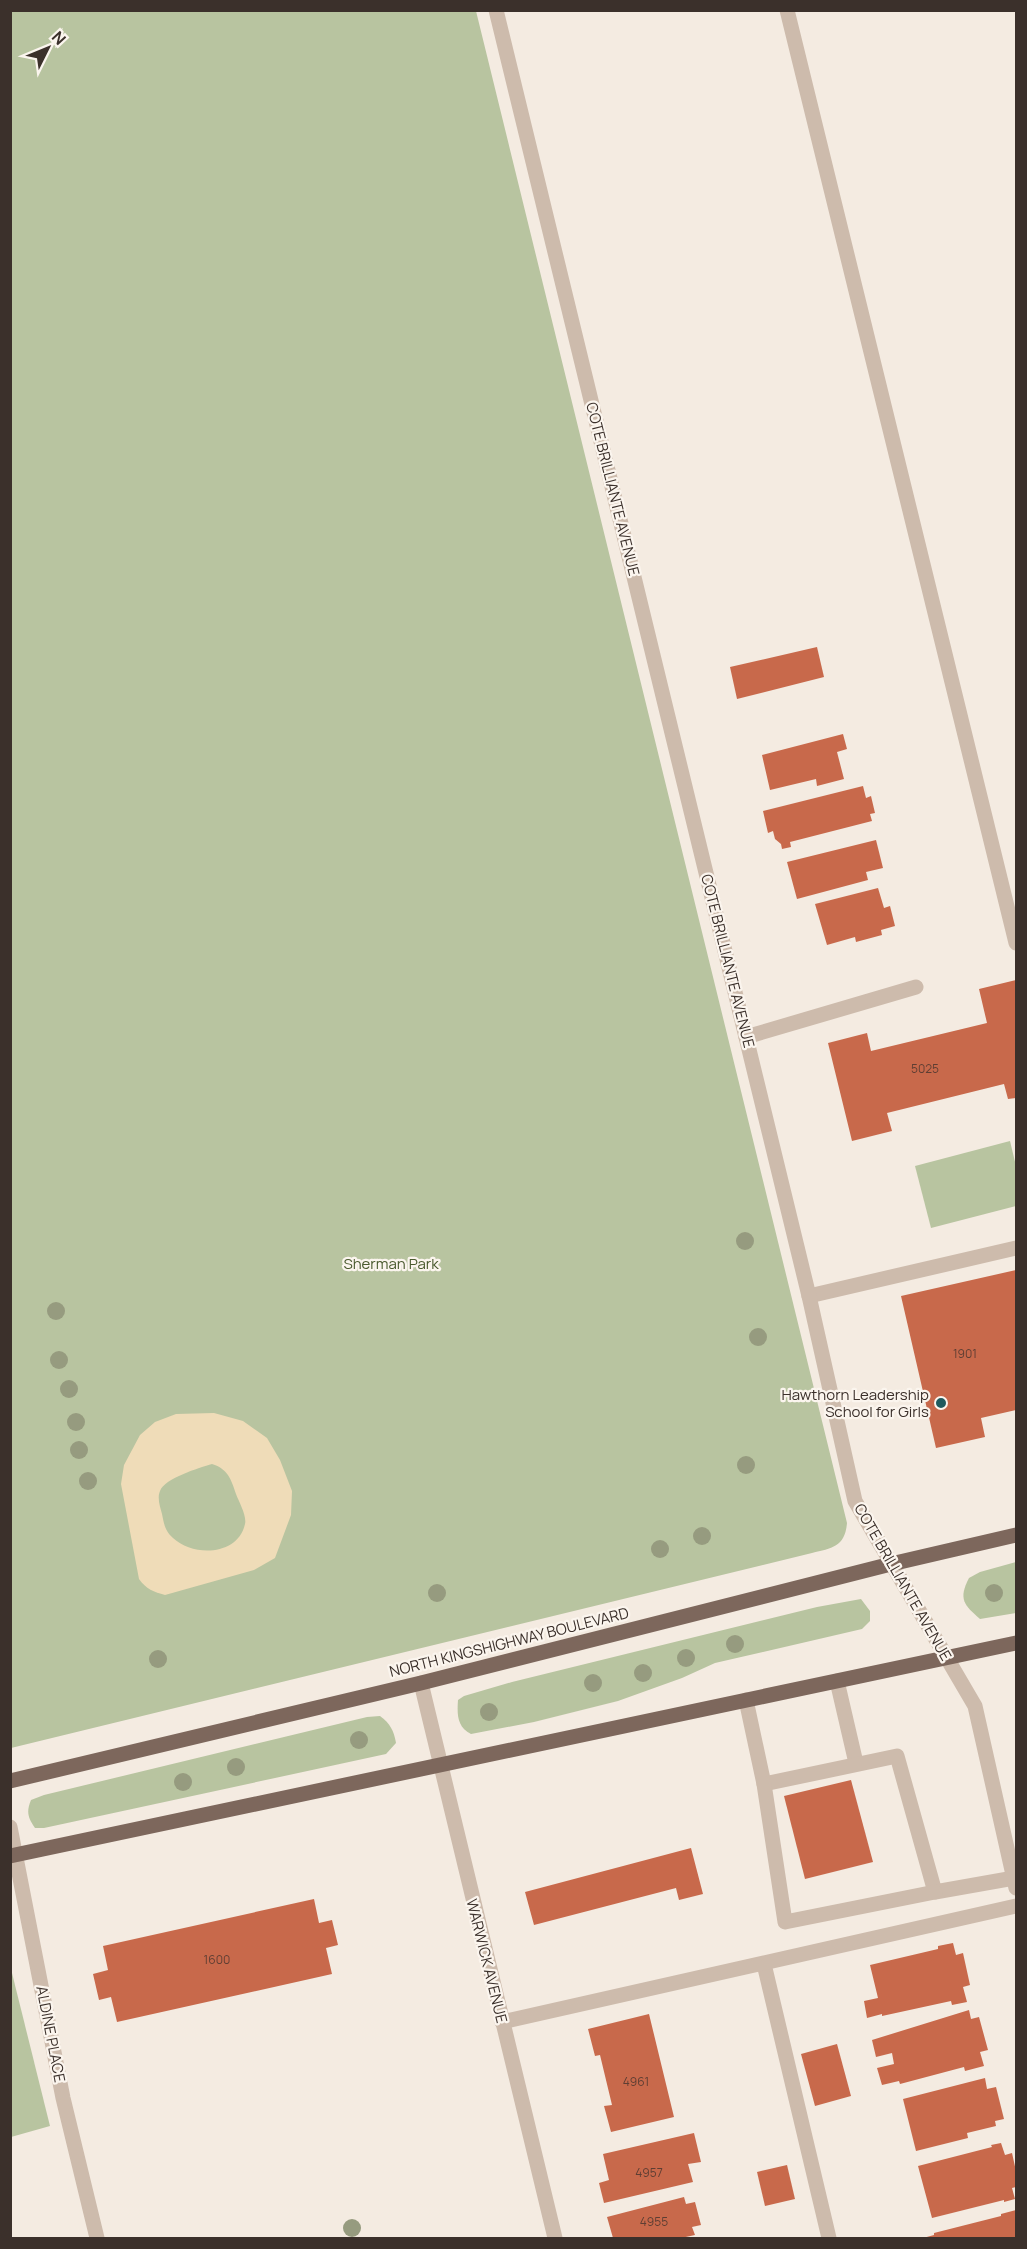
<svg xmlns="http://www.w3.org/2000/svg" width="1027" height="2249" font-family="Manrope,sans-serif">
<rect width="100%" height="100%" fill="#f4ebe1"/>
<g fill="#b8c4a0">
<path d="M 10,11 L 476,11 L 847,1523 C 845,1547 832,1548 812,1553 L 11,1748 Z"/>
<path d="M 1010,1141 L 1016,1166 L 1016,1206 L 931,1228 L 915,1166 Z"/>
<path d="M 1016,1562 L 1016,1613 L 980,1619 C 964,1605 958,1599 969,1578 L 980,1572 Z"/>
<path d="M 861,1599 L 870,1611 L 870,1621 L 862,1629 L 715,1663 L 682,1678 L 618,1701 L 534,1722 L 471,1734 C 457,1727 457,1714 458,1700 L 464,1696 L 512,1682 L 817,1607 Z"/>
<path d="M 380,1716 C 390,1723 394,1731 396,1743 L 386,1754 L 44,1828 L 35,1828 C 28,1818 26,1812 31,1800 L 44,1795 L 367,1717 Z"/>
<path d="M 10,1965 L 50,2126 L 11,2137 L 10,2137 Z"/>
</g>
<path fill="#efdcb8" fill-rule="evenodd" d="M 214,1413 L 243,1421 L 267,1438 L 280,1460 L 292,1491 L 291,1515 L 275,1558 L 254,1570 L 165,1595 C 154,1592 146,1589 139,1579 L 121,1484 L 124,1465 L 140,1435 L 155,1422 L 176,1414 ZM 212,1464 C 228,1469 231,1479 236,1494 C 239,1502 247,1516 245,1524 C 238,1556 193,1557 173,1538 C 165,1531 164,1524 162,1514 C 160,1507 157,1498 160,1491 C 165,1478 199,1468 212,1464 Z"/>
<g fill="#c8694b">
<path d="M 817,647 L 824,677 L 737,699 L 730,667 Z"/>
<path d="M 843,734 L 847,749 L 837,752 L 844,779 L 817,786 L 816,779 L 770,790 L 762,755 Z"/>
<path d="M 863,786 L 866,798 L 871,796 L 875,813 L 870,814 L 872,821 L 790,842 L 791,847 L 782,849 L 781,844 L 775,839 L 773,831 L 768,833 L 763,811 Z"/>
<path d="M 876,840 L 883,868 L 866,872 L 868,880 L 797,899 L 787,862 Z"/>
<path d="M 878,888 L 884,908 L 890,906 L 895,926 L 881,930 L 882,935 L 856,942 L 855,937 L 827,945 L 815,904 Z"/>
<path d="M 1016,980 L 1016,1098 L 1008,1099 L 1004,1084 L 887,1113 L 892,1131 L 852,1141 L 828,1043 L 867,1033 L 871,1051 L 987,1023 L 979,989 Z"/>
<path d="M 1016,1270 L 1016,1410 L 981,1418 L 985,1437 L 936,1448 L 901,1296 Z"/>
<path d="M 851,1780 L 873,1862 L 805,1879 L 784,1796 Z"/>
<path d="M 691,1848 L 703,1894 L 679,1900 L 676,1888 L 534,1925 L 525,1892 Z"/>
<path d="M 314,1899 L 319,1923 L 332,1920 L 338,1945 L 326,1948 L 332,1974 L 117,2022 L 111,1997 L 99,2000 L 93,1974 L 108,1970 L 103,1946 Z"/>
<path d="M 953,1943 L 956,1955 L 963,1953 L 970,1985 L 963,1987 L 967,2002 L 952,2005 L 951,2001 L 882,2016 L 882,2014 L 867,2018 L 864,2001 L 878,1998 L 870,1965 L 938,1949 L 938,1946 Z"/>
<path d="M 969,2010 L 971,2019 L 979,2017 L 988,2050 L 980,2052 L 984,2066 L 965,2071 L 964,2067 L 900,2084 L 899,2081 L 882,2085 L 877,2068 L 894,2064 L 892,2053 L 876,2057 L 872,2040 Z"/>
<path d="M 649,2014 L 674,2117 L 611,2132 L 604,2106 L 612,2105 L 600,2055 L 595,2056 L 588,2029 Z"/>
<path d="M 837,2044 L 851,2096 L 815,2106 L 801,2054 Z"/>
<path d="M 985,2078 L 987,2089 L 996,2087 L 1004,2119 L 995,2121 L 996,2126 L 967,2133 L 968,2138 L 916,2151 L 903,2099 Z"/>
<path d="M 694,2133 L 701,2162 L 688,2164 L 693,2182 L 604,2203 L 599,2183 L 609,2180 L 603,2154 Z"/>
<path d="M 1001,2143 L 1005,2155 L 1012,2153 L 1016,2171 L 1016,2187 L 1012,2188 L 1015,2199 L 1004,2202 L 1004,2200 L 932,2218 L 918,2166 L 992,2147 L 991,2145 Z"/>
<path d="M 787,2165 L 795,2199 L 765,2206 L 757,2172 Z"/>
<path d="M 684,2197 L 686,2204 L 695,2202 L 701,2225 L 692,2227 L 695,2235 L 681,2238 L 613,2238 L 607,2217 Z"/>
<path d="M 1016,2210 L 1016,2238 L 923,2238 L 934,2235 L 934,2233 L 1001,2216 L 1001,2214 Z"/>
</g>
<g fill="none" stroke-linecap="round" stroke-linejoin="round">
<g stroke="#cdbbac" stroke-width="15">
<path d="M 787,10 L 1016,943"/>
<path d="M 746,1037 L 916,987"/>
<path d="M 809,1296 L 1016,1248"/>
<path d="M 837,1681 L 856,1763"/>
<path d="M 746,1700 L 764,1784 L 897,1756 L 935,1892 L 1014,1878"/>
<path d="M 764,1784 L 785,1922 L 935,1892"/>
<path d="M 764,1964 L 829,2238"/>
<path d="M 502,2022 L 1016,1906"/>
</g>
<g stroke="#cdbbac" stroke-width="15">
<path d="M 496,10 L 809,1296 L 855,1501 L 975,1706 L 1016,1888"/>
<path d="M 421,1683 L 555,2238"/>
<path d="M 10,1827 L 63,2098 L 97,2238"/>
</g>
<g stroke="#7d675c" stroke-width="15">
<path d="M 10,1781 L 421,1683 L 891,1564 L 1016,1535"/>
<path d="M 10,1856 L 1016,1643"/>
</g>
</g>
<g fill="#969b7f">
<circle cx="745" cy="1241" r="9"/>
<circle cx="56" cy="1311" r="9"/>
<circle cx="758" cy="1337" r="9"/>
<circle cx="59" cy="1360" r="9"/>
<circle cx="69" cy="1389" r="9"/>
<circle cx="76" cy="1422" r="9"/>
<circle cx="79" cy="1450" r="9"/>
<circle cx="746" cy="1465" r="9"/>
<circle cx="88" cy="1481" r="9"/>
<circle cx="702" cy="1536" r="9"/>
<circle cx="660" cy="1549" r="9"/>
<circle cx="437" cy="1593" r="9"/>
<circle cx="994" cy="1593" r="9"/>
<circle cx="735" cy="1644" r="9"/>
<circle cx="686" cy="1658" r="9"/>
<circle cx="158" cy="1659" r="9"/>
<circle cx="643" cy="1673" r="9"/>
<circle cx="593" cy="1683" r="9"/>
<circle cx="489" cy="1712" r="9"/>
<circle cx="359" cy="1740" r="9"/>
<circle cx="236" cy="1767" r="9"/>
<circle cx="183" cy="1782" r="9"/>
<circle cx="352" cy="2228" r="9"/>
</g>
<circle fill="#1f5a5e" stroke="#fbf5ee" stroke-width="2" cx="941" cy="1403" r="6"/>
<g text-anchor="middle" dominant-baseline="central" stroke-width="4.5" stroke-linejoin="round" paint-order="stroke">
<g font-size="12" fill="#5e3e33">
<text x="925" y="1068">5025</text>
<text x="965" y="1353">1901</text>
<text x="217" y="1959">1600</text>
<text x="636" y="2081">4961</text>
<text x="649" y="2172">4957</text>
<text x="654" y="2221">4955</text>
</g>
<g font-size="15" fill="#3b302b" stroke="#fbf5ee">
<text transform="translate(613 489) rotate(76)">COTE BRILLIANTE AVENUE</text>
<text transform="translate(728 961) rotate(76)">COTE BRILLIANTE AVENUE</text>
<text transform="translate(903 1582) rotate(60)">COTE BRILLIANTE AVENUE</text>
<text transform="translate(509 1642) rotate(-14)">NORTH KINGSHIGHWAY BOULEVARD</text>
<text transform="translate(487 1961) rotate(76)">WARWICK AVENUE</text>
<text transform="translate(51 2034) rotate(79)">ALDINE PLACE</text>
</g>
<g font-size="15" fill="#4a5a2e" stroke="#fbf5ee">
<text x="391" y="1263">Sherman Park</text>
</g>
<g font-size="15" fill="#3b302b" stroke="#fbf5ee" text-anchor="end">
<text x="929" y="1394">Hawthorn Leadership<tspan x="929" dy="17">School for Girls</tspan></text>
</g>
</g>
<rect width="1027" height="2249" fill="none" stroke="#3b302b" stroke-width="24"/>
<g transform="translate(48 48) rotate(47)" stroke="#fbf5ee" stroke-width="4.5" paint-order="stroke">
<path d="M0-4.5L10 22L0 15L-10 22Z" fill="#3b302b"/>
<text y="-9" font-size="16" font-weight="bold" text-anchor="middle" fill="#3b302b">N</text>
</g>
</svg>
